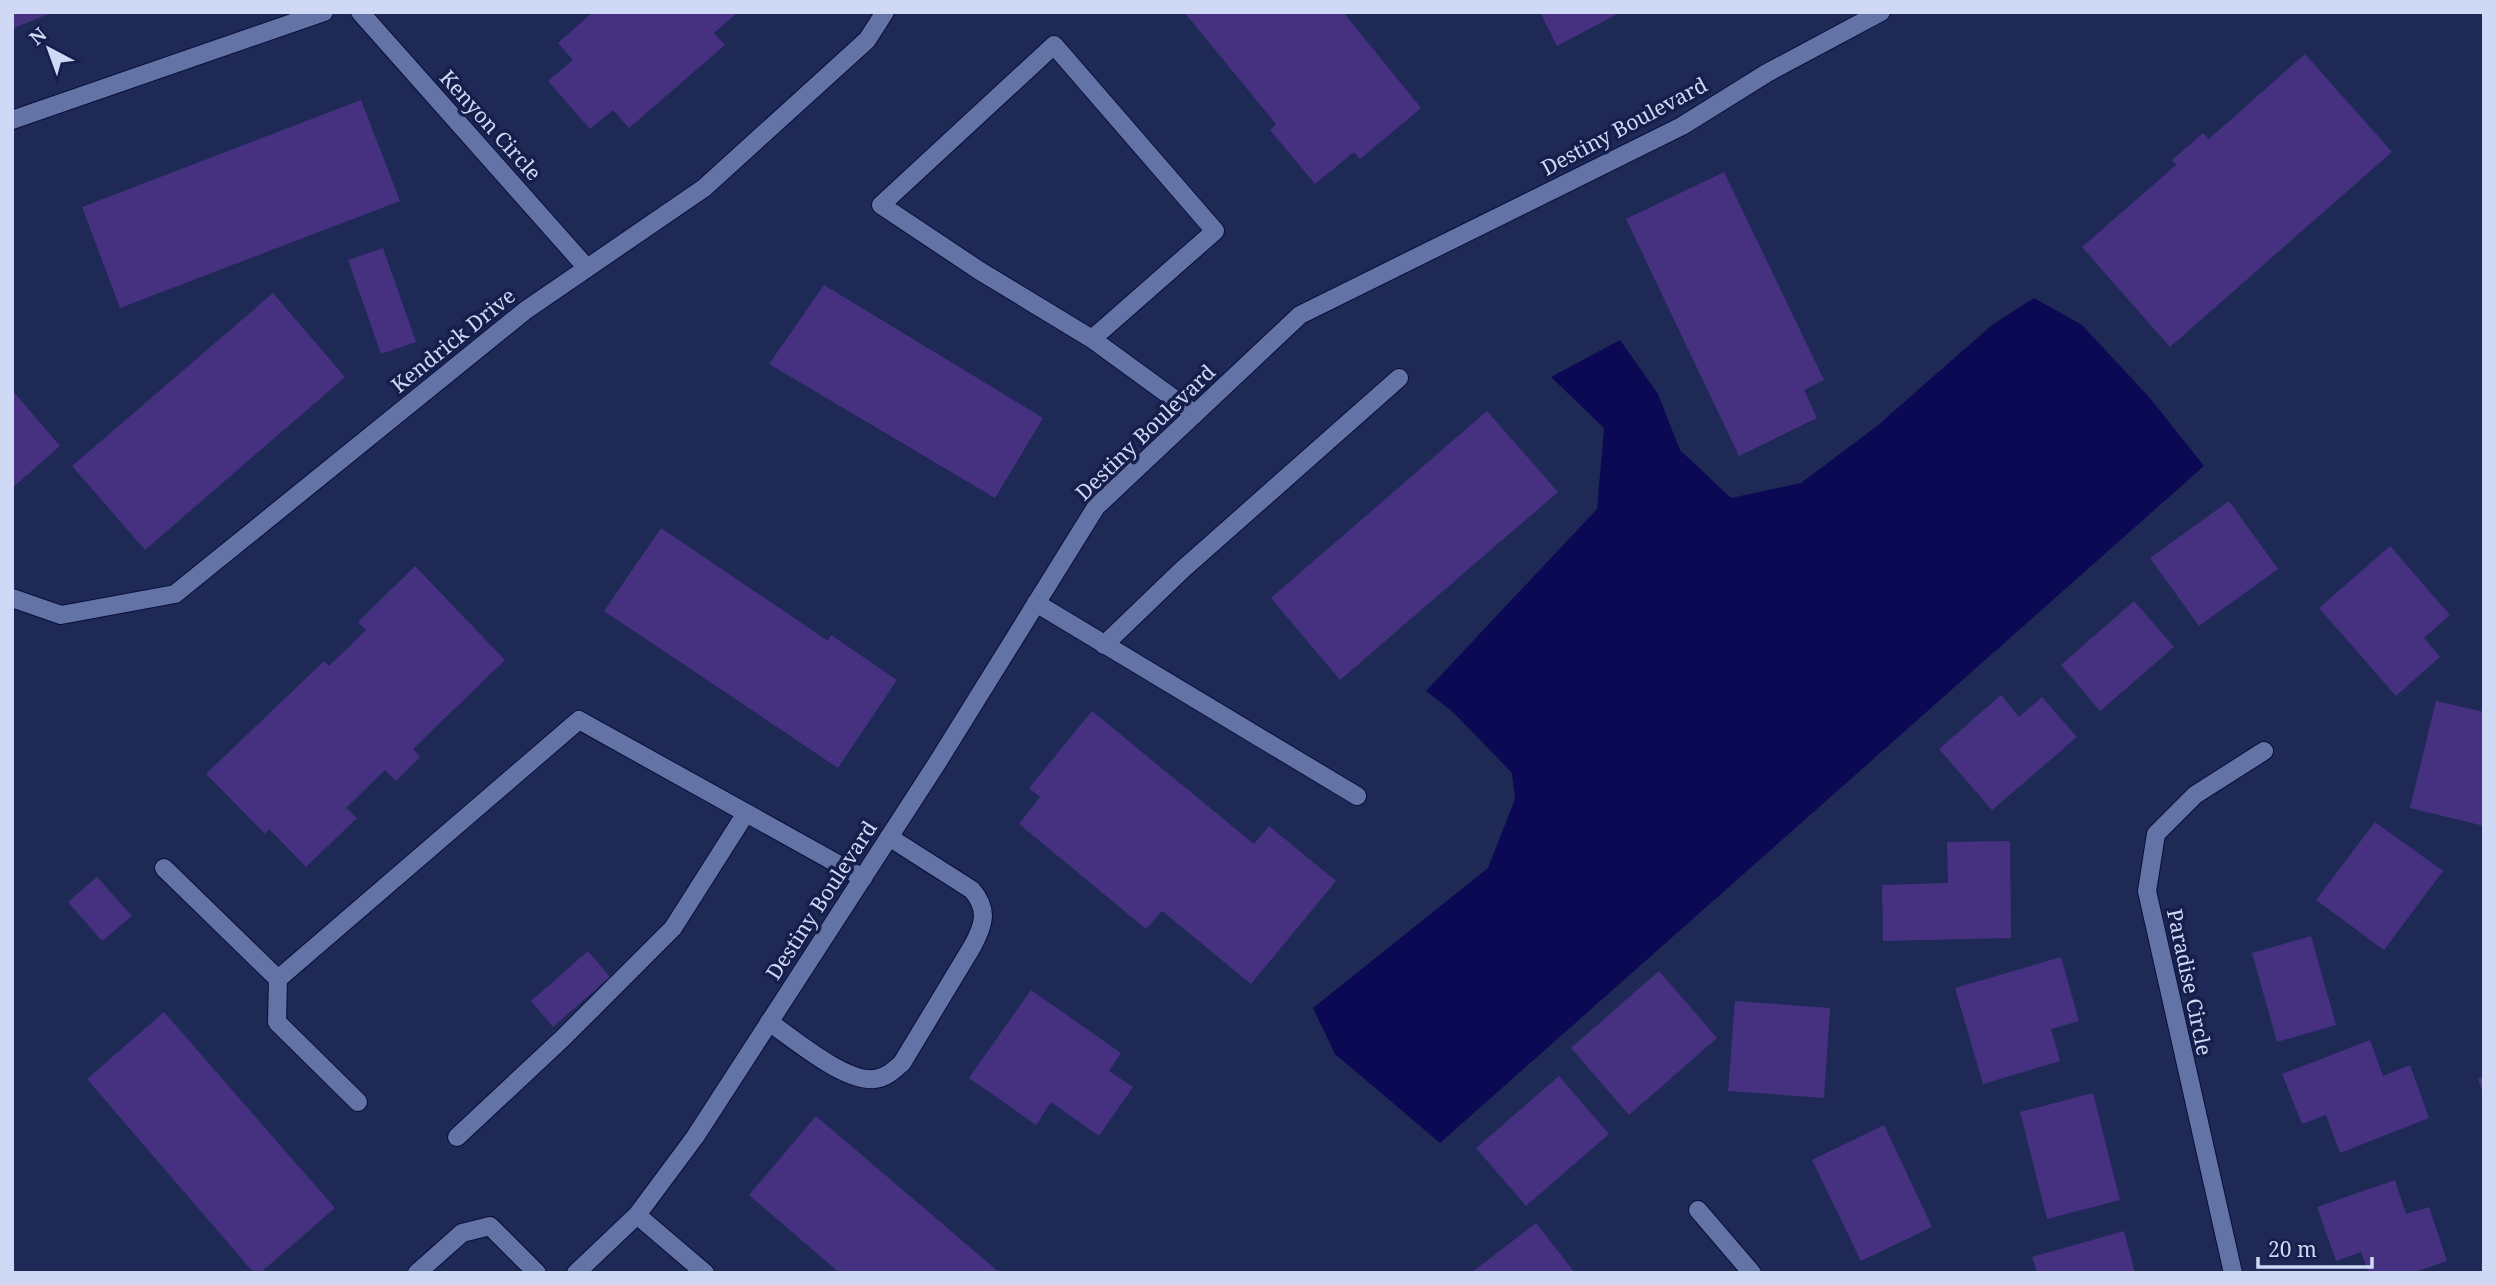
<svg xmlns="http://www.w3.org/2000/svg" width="2496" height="1285" font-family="'Noto Serif',serif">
<rect width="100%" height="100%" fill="#1e2956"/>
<path fill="#0c0954" d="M 2034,298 L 2082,325 L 2149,397 L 2204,466 L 1440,1143 L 1335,1054 L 1313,1008 L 1488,868 L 1515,799 L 1512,773 L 1454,713 L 1426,691 L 1597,509 L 1604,428 L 1551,377 L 1620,340 L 1658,394 L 1680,450 L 1731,498 L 1801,483 L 1877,426 L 1992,325 Z"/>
<g fill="#453180">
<path d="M 12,12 L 53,12 L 12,29 Z"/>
<path d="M 593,12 L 738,12 L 714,33 L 725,45 L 629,128 L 613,110 L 590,129 L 548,81 L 573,60 L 558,43 Z"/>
<path d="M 1184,12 L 1343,12 L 1421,108 L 1360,159 L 1354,152 L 1315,184 L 1270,130 L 1276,124 Z"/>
<path d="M 1540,12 L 1621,12 L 1557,46 Z"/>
<path d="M 2305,54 L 2392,152 L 2170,347 L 2082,247 L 2176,165 L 2172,160 L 2203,133 L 2209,139 Z"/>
<path d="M 361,100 L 400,201 L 120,308 L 82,207 Z"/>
<path d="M 1724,172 L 1824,380 L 1804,390 L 1817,418 L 1739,456 L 1626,219 Z"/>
<path d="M 383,248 L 416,342 L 381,354 L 348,260 Z"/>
<path d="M 824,285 L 1043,418 L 995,498 L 769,364 Z"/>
<path d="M 273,293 L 345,377 L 145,550 L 72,466 Z"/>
<path d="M 12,390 L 60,446 L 12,488 Z"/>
<path d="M 1487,411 L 1558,492 L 1340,680 L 1271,598 Z"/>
<path d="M 2229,501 L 2278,569 L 2199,626 L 2150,558 Z"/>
<path d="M 661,528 L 828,641 L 831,635 L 897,680 L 838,768 L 604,611 Z"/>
<path d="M 2390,546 L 2450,615 L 2424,638 L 2440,657 L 2396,696 L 2319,608 Z"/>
<path d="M 415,566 L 505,660 L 413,749 L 420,757 L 396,781 L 385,770 L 346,808 L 357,818 L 306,867 L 269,829 L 265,834 L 206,774 L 324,661 L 329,666 L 366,630 L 358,622 Z"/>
<path d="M 2134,601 L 2174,647 L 2100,711 L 2061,665 Z"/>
<path d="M 2001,695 L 2019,717 L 2042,697 L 2077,737 L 1992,810 L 1939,749 Z"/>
<path d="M 2436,701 L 2484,712 L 2484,826 L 2410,808 Z"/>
<path d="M 1092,711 L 1254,844 L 1269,826 L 1336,881 L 1251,984 L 1162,911 L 1146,929 L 1019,824 L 1040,797 L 1029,788 Z"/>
<path d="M 2375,822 L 2443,871 L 2384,950 L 2316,900 Z"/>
<path d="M 2010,841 L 2011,938 L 1883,941 L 1882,885 L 1948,883 L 1947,842 Z"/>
<path d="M 97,877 L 132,916 L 102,941 L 68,902 Z"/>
<path d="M 2311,936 L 2336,1025 L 2277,1042 L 2252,953 Z"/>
<path d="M 588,951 L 610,977 L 553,1027 L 531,1001 Z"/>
<path d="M 2061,957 L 2079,1021 L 2051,1029 L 2060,1061 L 1983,1084 L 1955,988 Z"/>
<path d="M 1659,971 L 1717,1038 L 1629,1115 L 1571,1048 Z"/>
<path d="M 1031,990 L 1121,1053 L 1109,1071 L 1133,1087 L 1099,1136 L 1051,1102 L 1036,1125 L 969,1078 Z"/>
<path d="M 1735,1001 L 1830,1008 L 1824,1098 L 1728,1091 Z"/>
<path d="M 164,1012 L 335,1208 L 260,1273 L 254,1273 L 87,1079 Z"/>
<path d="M 2370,1040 L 2383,1076 L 2410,1065 L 2429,1118 L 2340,1153 L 2326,1115 L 2302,1124 L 2282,1074 Z"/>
<path d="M 1559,1076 L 1609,1134 L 1526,1206 L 1476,1148 Z"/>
<path d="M 2484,1076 L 2484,1094 L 2483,1094 L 2478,1078 Z"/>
<path d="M 2093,1093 L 2120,1200 L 2047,1219 L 2020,1112 Z"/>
<path d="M 816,1116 L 1000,1273 L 840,1273 L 749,1195 Z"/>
<path d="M 1884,1125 L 1932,1227 L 1861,1261 L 1812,1160 Z"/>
<path d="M 2395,1180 L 2406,1214 L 2429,1207 L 2447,1261 L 2412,1273 L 2369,1273 L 2361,1252 L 2336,1261 L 2317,1207 Z"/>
<path d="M 1536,1223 L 1575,1273 L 1471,1273 Z"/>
<path d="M 2124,1231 L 2135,1273 L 2037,1273 L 2032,1257 Z"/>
</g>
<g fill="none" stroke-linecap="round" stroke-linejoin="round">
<defs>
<g id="minor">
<path d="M 360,12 L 587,268"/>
<path d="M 12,120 L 324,12"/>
<path d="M 1092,339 L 980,271 L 881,205 L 1054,45 L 1215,231 L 1092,339 L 1195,414"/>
<path d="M 12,598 L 61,615 L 175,594 L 526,310 L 704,188 L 867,40 L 885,12"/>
<path d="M 1036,603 L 1357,796"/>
<path d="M 1104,645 L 1182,570 L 1399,378"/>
<path d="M 164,868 L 278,979 L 579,720 L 863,878"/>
<path d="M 278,979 L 277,1022 L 358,1102"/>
<path d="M 769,1022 C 794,1039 844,1082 874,1079 C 886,1078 893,1071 902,1063 L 972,947 C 984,925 989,910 972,890 L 889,837"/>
<path d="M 457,1137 L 564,1037 L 673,928 L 746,813"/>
<path d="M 1698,1210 L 1752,1273"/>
<path d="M 637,1215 L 705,1273"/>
<path d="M 417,1273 L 462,1233 L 490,1226 L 537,1273"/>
<path d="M 576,1273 L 637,1215 L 695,1137 L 939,760 L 1096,507 L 1300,315 L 1682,126 L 1767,73 L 1881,12"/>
<path d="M 2233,1273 L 2147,891 L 2156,834 L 2195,795 L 2264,751"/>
</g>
</defs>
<use href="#minor" stroke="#090f3a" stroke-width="20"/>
<use href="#minor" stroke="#6373a6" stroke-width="18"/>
</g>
<g text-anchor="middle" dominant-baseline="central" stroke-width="7" stroke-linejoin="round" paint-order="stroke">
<g font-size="21" fill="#cfd8f5" stroke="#161e4b">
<text transform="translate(491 125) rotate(48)">Kenyon Circle</text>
<text transform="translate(1624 126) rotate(-28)">Destiny Boulevard</text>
<text transform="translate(453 340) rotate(-39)">Kendrick Drive</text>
<text transform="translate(1145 432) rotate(-44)">Destiny Boulevard</text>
<text transform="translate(821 900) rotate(-57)">Destiny Boulevard</text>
<text transform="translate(2190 982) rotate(78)">Paradise Circle</text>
</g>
</g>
<rect width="2496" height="1285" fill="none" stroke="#cfd8f5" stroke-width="28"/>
<g transform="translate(49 49) rotate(319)" stroke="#161e4b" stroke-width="5" paint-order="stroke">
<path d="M0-5L12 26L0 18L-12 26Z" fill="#cfd8f5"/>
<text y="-10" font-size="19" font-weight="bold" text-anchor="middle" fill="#cfd8f5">N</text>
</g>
<path d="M2258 1257v10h114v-10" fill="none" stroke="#cfd8f5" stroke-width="3.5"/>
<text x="2268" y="1257" font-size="21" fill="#cfd8f5" stroke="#161e4b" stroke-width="5" paint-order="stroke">20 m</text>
</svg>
